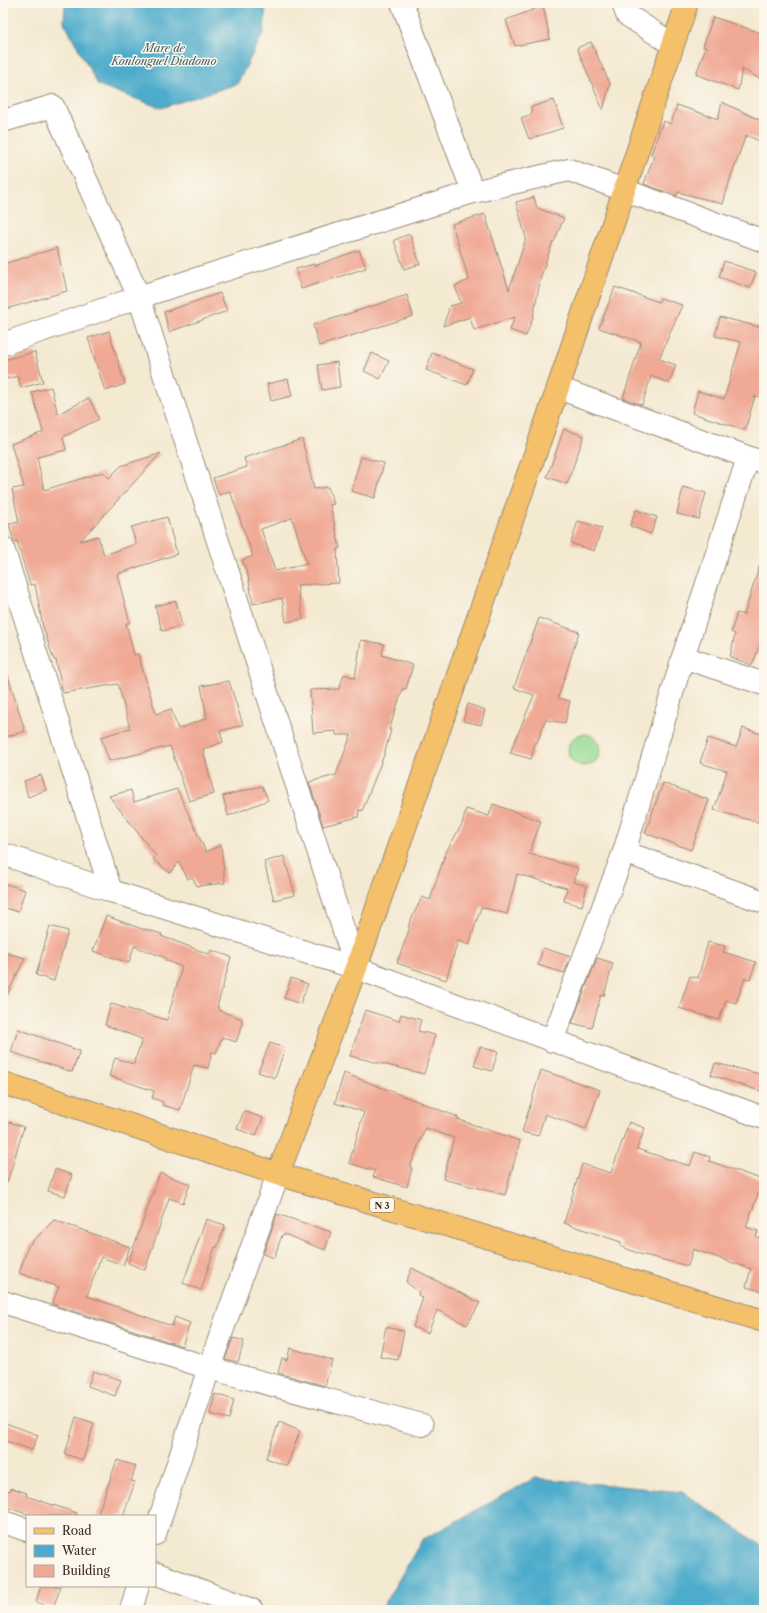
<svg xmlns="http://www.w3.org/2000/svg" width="767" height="1613" font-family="'Libre Caslon Text',serif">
<rect width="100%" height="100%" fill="#fbf7ec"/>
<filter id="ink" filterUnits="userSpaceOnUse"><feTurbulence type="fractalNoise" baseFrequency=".025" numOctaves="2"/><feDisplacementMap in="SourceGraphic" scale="8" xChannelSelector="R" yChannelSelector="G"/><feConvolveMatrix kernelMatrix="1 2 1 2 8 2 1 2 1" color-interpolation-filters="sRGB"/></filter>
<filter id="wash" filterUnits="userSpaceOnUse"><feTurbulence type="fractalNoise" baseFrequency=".012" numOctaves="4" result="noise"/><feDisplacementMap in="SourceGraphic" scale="16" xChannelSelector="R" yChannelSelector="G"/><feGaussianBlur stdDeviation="0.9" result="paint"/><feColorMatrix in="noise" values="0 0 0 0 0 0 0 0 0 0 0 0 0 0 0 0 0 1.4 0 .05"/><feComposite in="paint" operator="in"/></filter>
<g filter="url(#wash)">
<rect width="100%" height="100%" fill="#f4e9d1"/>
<circle fill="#98dc94" stroke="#6a8359" cx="584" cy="750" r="16"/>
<g fill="#4daccb" stroke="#446b74">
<path d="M 65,3 L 266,3 L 264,32 L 237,84 L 161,108 L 98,85 L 64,22 Z"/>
<path d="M 535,1478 L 682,1492 L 764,1547 L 764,1602 L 756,1610 L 381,1610 L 422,1540 Z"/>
</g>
<g id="blocks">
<g fill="#f0a994" fill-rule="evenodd">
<path d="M 543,6 L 550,39 L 515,46 L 506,20 Z"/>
<path d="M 713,17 L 764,34 L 764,81 L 742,69 L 738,90 L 696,74 L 706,47 L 703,47 Z"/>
<path d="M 591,42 L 610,84 L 603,110 L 577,48 Z"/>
<path d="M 554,100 L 563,128 L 529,139 L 521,118 L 532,114 L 531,107 Z"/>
<path d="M 722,102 L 764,122 L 764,143 L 746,135 L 731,176 L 723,204 L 678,192 L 677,196 L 644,184 L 654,156 L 651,154 L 663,121 L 671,124 L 677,105 L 718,119 Z"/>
<path d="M 534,197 L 537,208 L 564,218 L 554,242 L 553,241 L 541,276 L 533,317 L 526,336 L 510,330 L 515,317 L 474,330 L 470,317 L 443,326 L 450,306 L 461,303 L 455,286 L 469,280 L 452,224 L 485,214 L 509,290 L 526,238 L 516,202 Z"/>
<path d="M 410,234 L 420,264 L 404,269 L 394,240 Z"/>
<path d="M 57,248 L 67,291 L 3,310 L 3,264 Z"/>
<path d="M 359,250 L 366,268 L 301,289 L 296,269 L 314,264 L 314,266 Z"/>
<path d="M 724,261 L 756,272 L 750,288 L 719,277 Z"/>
<path d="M 615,287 L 659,302 L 660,298 L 682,305 L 659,359 L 676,365 L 669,383 L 651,376 L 642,405 L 623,398 L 641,342 L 599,328 Z"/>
<path d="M 220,293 L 227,311 L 169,332 L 164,312 Z"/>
<path d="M 407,295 L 413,316 L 319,346 L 313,325 Z"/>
<path d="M 720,317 L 764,328 L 764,398 L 755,396 L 745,430 L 692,413 L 698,391 L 724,399 L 741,342 L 715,336 Z"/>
<path d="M 109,331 L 125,384 L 105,391 L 88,338 Z"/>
<path d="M 35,352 L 43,382 L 21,388 L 18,376 L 6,379 L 3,360 Z"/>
<path d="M 372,353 L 389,361 L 380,379 L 364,371 Z"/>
<path d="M 432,353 L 473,369 L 467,385 L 426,370 Z"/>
<path d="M 337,362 L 340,387 L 322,390 L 318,365 Z"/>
<path d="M 288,379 L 292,396 L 271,401 L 267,384 Z"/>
<path d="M 51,387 L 58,414 L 89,398 L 99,419 L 63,437 L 66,450 L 37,457 L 44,490 L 103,472 L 109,478 L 121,466 L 161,453 L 80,541 L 98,536 L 104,555 L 136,544 L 131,527 L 167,517 L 177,554 L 117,574 L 130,623 L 126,623 L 134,655 L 138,654 L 156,714 L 171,709 L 178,729 L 207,718 L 201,686 L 229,681 L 243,725 L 220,731 L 223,742 L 203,749 L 214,794 L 189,801 L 170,746 L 109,761 L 101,737 L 130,728 L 118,684 L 63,693 L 56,660 L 54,660 L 43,627 L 35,584 L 30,585 L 17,541 L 14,542 L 9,524 L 19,522 L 12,489 L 24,487 L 11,444 L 43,432 L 32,392 Z"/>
<path d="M 564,429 L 584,436 L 567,484 L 547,477 Z"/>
<path d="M 302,439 L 314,489 L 328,487 L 334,504 L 330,505 L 340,548 L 337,549 L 339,583 L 297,585 L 303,619 L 286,622 L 282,598 L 253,604 L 248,576 L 242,560 L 253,556 L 230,491 L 219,495 L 213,478 L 247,467 L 244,458 ZM 292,518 L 307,564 L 275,571 L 261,529 Z"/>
<path d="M 361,457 L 384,463 L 375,498 L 351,491 Z"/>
<path d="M 683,487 L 706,493 L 699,519 L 677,514 Z"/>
<path d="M 636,510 L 657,517 L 651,534 L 630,526 Z"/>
<path d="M 578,521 L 602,528 L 594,551 L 571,543 Z"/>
<path d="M 760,564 L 764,565 L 764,635 L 752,665 L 730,657 L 735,634 L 731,632 L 737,613 L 744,615 Z"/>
<path d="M 176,601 L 182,626 L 162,631 L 155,606 Z"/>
<path d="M 539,618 L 579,632 L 558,698 L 570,701 L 565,723 L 545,720 L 537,743 L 535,742 L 531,759 L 510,753 L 534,695 L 514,688 Z"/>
<path d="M 361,640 L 384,644 L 382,655 L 413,665 L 406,689 L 403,688 L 389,730 L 391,730 L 384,755 L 362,811 L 359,810 L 358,817 L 323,826 L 309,782 L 336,775 L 351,735 L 336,735 L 336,731 L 313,733 L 310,690 L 339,689 L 344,674 L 355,678 Z"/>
<path d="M 3,673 L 7,673 L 25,731 L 3,738 Z"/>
<path d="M 468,704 L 485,710 L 481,725 L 463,721 Z"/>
<path d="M 743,728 L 764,735 L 764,824 L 714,810 L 727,771 L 700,763 L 708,738 L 736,747 Z"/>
<path d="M 41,775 L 46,790 L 28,797 L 24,781 Z"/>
<path d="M 663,783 L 709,800 L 691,850 L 645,833 Z"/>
<path d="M 262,786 L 268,800 L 228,816 L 223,796 Z"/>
<path d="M 177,789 L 206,852 L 221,845 L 225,883 L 197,886 L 192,877 L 188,879 L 179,862 L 170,873 L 153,859 L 156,856 L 109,796 L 131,790 L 134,802 Z"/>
<path d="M 493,804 L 541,821 L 529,854 L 578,868 L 573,882 L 587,886 L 582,906 L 564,901 L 567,888 L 517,874 L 507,914 L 481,907 L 469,945 L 458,941 L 446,980 L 397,963 L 410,927 L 408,926 L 422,897 L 430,900 L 446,852 L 462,824 L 466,809 L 489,816 Z"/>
<path d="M 284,856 L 295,895 L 274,900 L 264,862 Z"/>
<path d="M 3,883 L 25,890 L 18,912 L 3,907 Z"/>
<path d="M 106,916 L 145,930 L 145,929 L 162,934 L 161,936 L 209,954 L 211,950 L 231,957 L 217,1007 L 219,1007 L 218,1010 L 242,1019 L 242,1026 L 236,1042 L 222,1037 L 216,1053 L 212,1052 L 208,1068 L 194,1065 L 180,1110 L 162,1105 L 163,1102 L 152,1098 L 154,1091 L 109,1076 L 115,1058 L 134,1064 L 142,1039 L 105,1025 L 111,1004 L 167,1020 L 182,967 L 165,960 L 166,958 L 134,946 L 129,963 L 93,951 Z"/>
<path d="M 50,926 L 68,931 L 54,981 L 36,975 Z"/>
<path d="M 708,942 L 725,946 L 723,952 L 756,962 L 750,979 L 745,978 L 736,1003 L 726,1000 L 719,1020 L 679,1008 L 690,976 L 698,978 Z"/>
<path d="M 543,948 L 571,957 L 564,973 L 538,965 Z"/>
<path d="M 3,952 L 25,958 L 3,1003 Z"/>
<path d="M 597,958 L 613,963 L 604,996 L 601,995 L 592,1028 L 572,1023 Z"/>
<path d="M 291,978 L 308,984 L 300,1004 L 284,998 Z"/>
<path d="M 365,1010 L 399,1021 L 401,1014 L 421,1020 L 418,1031 L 435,1035 L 424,1074 L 350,1056 Z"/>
<path d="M 18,1029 L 80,1051 L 72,1072 L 11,1052 Z"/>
<path d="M 270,1043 L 285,1048 L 275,1078 L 258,1072 Z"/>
<path d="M 480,1047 L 498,1052 L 492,1071 L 474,1066 Z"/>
<path d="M 715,1063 L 764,1075 L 760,1091 L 711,1075 Z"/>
<path d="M 541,1070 L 600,1090 L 586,1129 L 545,1114 L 538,1136 L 522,1132 Z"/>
<path d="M 344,1073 L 458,1117 L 457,1119 L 520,1141 L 505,1195 L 443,1179 L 454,1138 L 425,1128 L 410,1167 L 412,1168 L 407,1187 L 373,1177 L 375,1171 L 349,1163 L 364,1112 L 335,1103 Z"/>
<path d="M 244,1111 L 263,1118 L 256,1136 L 237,1129 Z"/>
<path d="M 9,1122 L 24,1127 L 7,1183 L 3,1182 L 3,1138 Z"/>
<path d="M 629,1122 L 645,1128 L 637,1149 L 690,1166 L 695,1152 L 710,1157 L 709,1161 L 763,1180 L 746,1227 L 758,1231 L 756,1237 L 764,1239 L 764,1292 L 746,1287 L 751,1269 L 693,1249 L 688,1266 L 640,1254 L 620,1246 L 621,1242 L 564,1223 L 582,1164 L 611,1173 Z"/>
<path d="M 55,1169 L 72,1175 L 65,1196 L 48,1191 Z"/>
<path d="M 160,1173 L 190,1184 L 183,1203 L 169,1198 L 145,1270 L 128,1263 Z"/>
<path d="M 277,1214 L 331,1232 L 325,1250 L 284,1234 L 282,1235 L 274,1258 L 263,1254 Z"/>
<path d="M 206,1219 L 225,1225 L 217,1248 L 215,1247 L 201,1290 L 183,1283 Z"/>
<path d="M 54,1220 L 130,1247 L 123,1265 L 101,1257 L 87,1296 L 172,1326 L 175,1317 L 190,1323 L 182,1346 L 52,1304 L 59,1287 L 19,1273 L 28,1246 Z"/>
<path d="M 412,1268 L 480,1303 L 467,1325 L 437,1310 L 428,1333 L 413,1327 L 423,1298 L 418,1295 L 419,1292 L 406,1282 Z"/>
<path d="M 386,1327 L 404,1331 L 398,1360 L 380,1357 Z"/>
<path d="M 233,1338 L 244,1341 L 238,1362 L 225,1359 Z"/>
<path d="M 290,1348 L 332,1360 L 325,1386 L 278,1373 L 282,1358 L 287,1360 Z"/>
<path d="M 93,1371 L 121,1380 L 115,1396 L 88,1386 Z"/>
<path d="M 215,1394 L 234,1400 L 229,1419 L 210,1414 Z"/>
<path d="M 76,1417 L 94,1423 L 83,1460 L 65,1454 Z"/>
<path d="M 3,1422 L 38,1435 L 32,1450 L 3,1440 Z"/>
<path d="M 279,1422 L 300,1431 L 287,1466 L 266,1458 Z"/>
<path d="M 117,1460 L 136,1466 L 131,1481 L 135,1482 L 123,1516 L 97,1516 Z"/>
<path d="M 11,1488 L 27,1493 L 26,1496 L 77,1513 L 76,1516 L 33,1516 L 3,1506 L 3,1489 L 10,1491 Z"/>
<path d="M 41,1586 L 61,1586 L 53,1608 L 36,1602 Z"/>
</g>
</g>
</g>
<g filter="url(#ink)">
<use href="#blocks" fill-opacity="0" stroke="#988a78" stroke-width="1"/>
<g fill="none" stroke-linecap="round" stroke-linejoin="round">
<defs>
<g id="minor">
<path d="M 402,3 L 473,192"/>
<path d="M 623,3 L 627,15 L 672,44"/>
<path d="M 3,121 L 53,106 L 139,297 L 356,968"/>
<path d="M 3,344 L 139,297 L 473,192 L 569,170 L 764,241"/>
<path d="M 558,388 L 764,463"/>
<path d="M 3,548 L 111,891"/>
<path d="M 683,657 L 764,684"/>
<path d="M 624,852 L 764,902"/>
<path d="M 3,854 L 111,891 L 356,968 L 764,1118"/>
<path d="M 552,1041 L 624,852 L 683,657 L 748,458"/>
<path d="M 3,1302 L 209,1368 L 422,1425"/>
<path d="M 3,1522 L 27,1530"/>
<path d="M 155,1534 L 209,1368 L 278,1174"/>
<path d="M 155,1573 L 252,1610"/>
<path d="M 131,1610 L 138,1586"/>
</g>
<g id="major">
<path d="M 3,1083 L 278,1174 L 764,1321"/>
<path d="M 278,1174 L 356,968 L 558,388 L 687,3"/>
</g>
</defs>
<use href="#minor" stroke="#988a78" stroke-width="24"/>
<use href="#major" stroke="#988a78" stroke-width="24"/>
<use href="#minor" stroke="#fff" stroke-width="22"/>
<use href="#major" stroke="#f4c16a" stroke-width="22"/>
</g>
</g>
<g text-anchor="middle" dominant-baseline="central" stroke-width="3" stroke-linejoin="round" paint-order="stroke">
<rect fill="#fbf7ec" stroke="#75685c" stroke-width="1" x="370" y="1198" width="24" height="14" rx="3"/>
<g font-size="9" font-weight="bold" fill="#3b2a1e">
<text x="382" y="1205">N 3</text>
</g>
<g font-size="11" font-style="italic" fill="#425e63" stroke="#fbf7ec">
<text x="164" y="48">Mare de<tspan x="164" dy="13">Konlonguel Diadomo</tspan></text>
</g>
</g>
<rect width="767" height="1613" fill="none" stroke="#fbf7ec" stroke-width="16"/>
<rect x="26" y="1515" width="130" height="72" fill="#fbf7ec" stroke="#aea59a"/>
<rect x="34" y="1528" width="20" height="6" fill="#f4c16a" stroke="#aea59a"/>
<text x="62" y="1535" font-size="12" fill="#3b2a1e">Road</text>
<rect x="34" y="1545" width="20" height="12" fill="#4daccb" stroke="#aea59a"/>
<text x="62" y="1555" font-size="12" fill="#3b2a1e">Water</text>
<rect x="34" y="1565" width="20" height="12" fill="#f0a994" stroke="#aea59a"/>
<text x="62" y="1575" font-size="12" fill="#3b2a1e">Building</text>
</svg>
